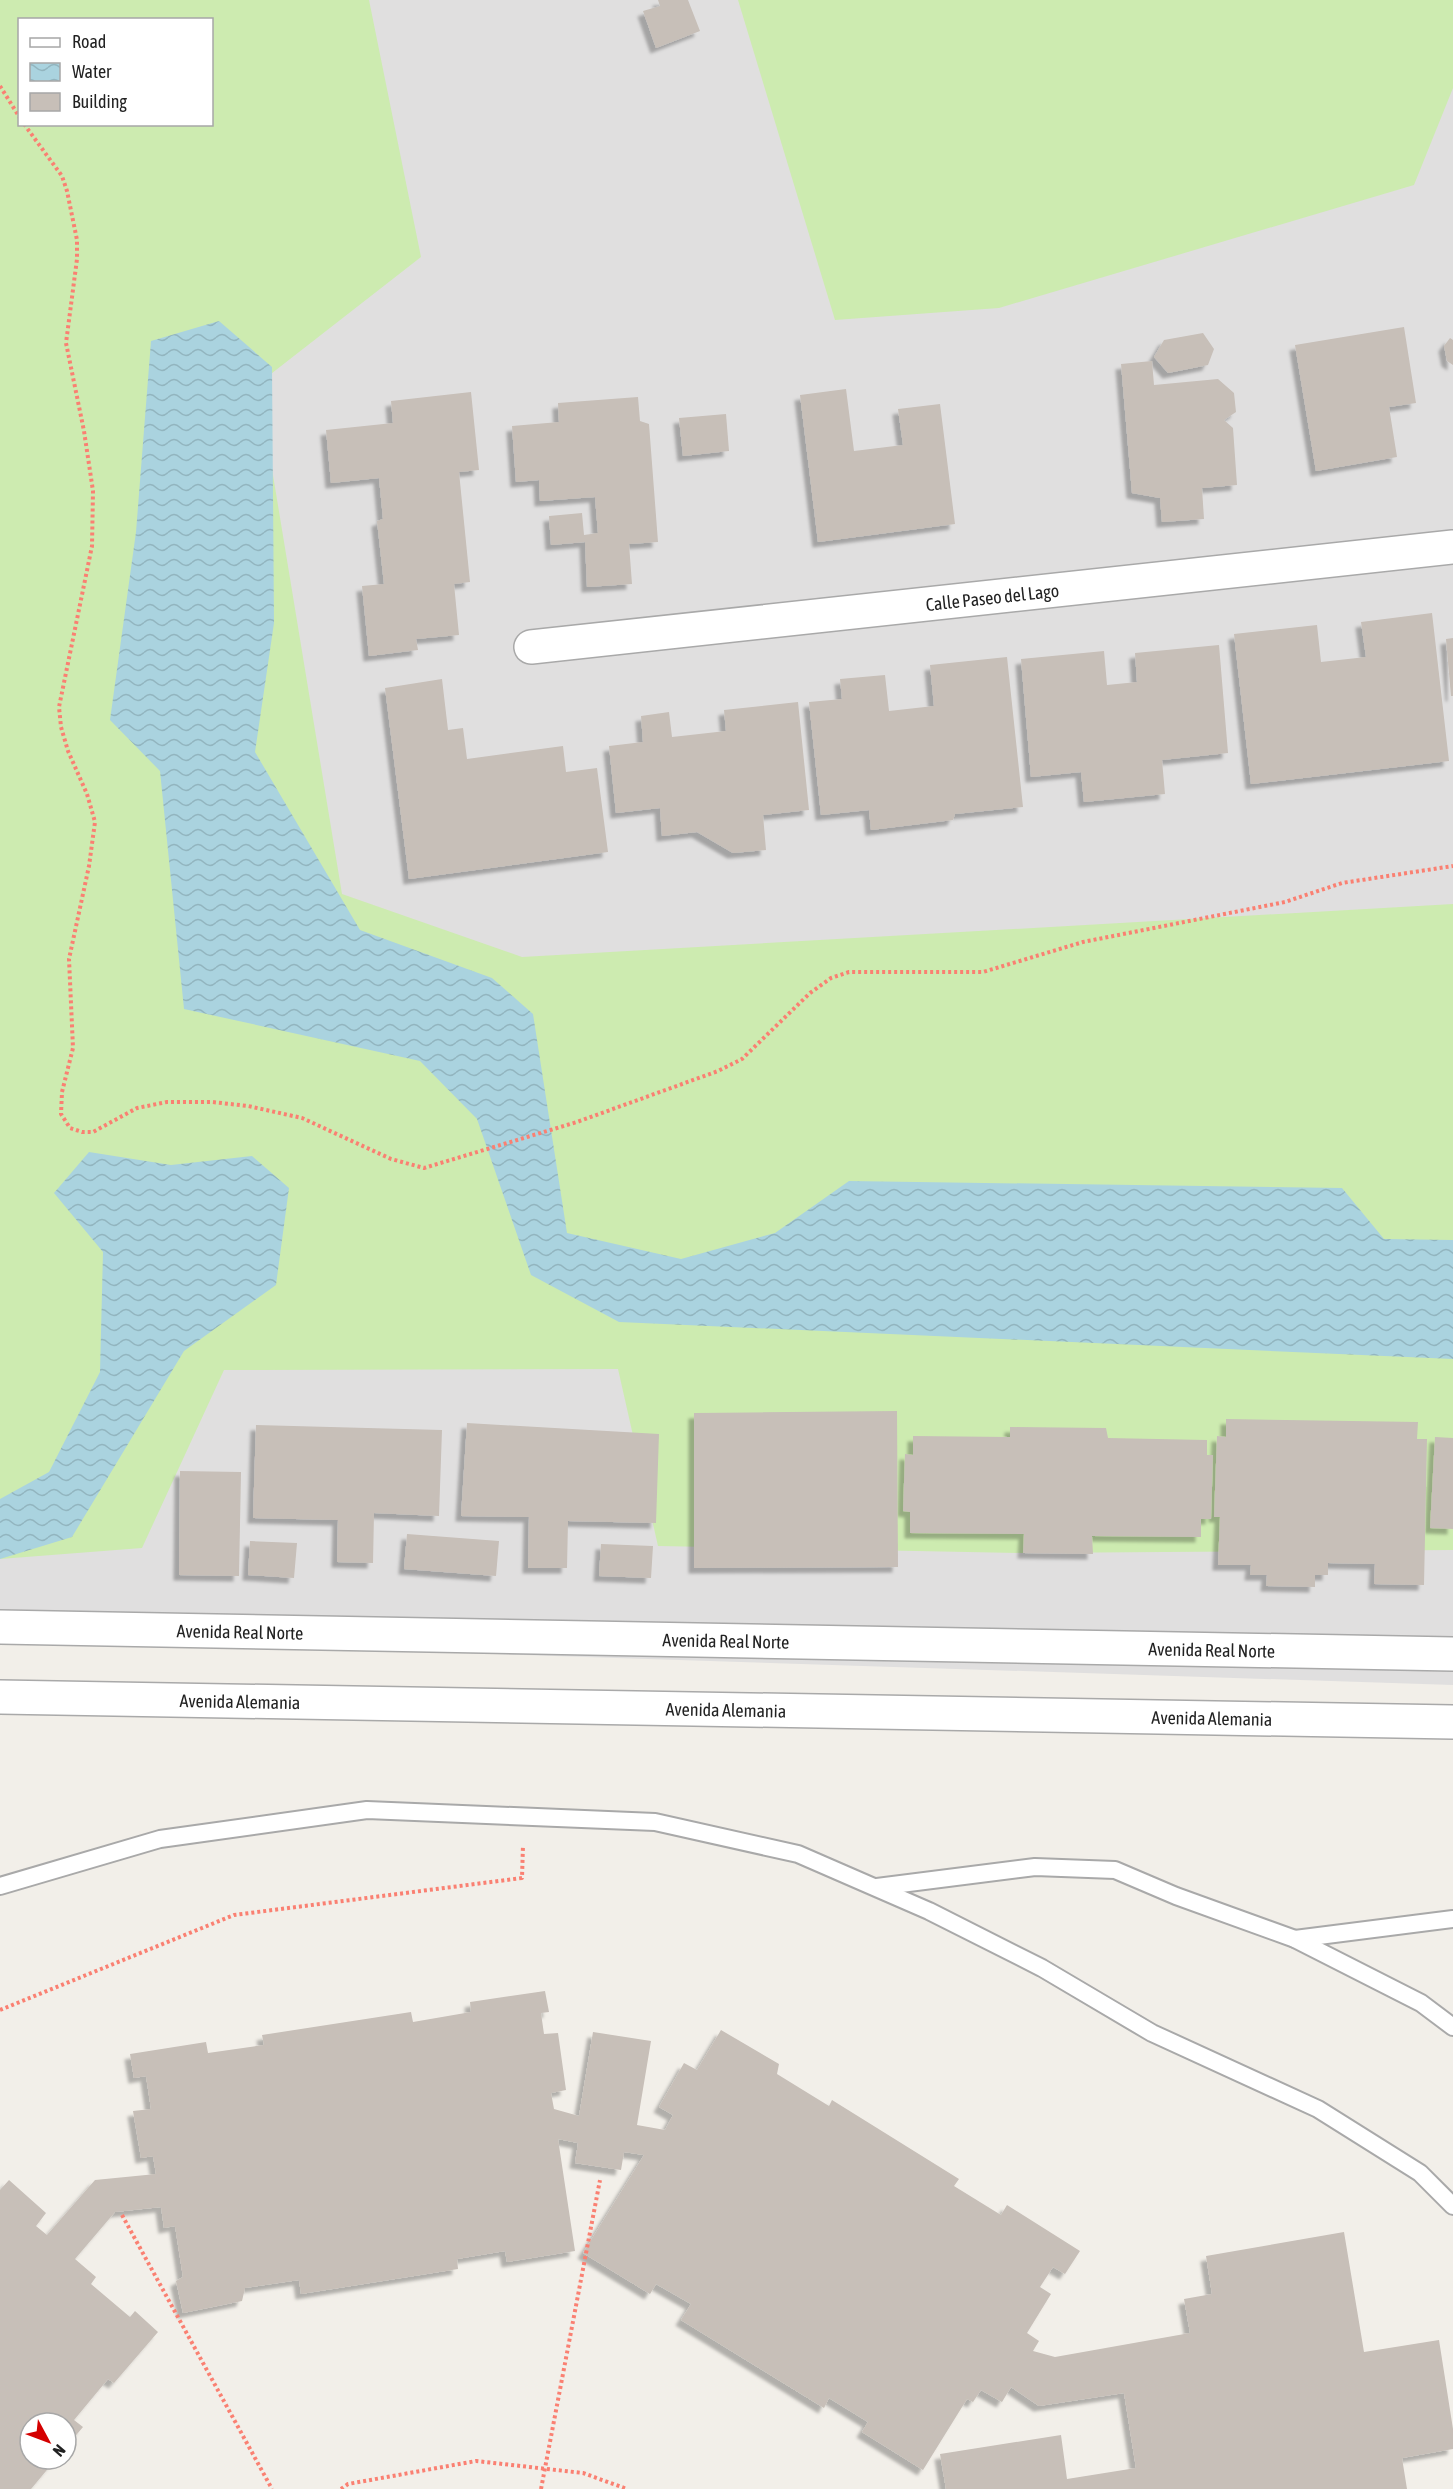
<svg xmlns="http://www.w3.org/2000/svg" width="1453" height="2489" font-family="'Asap Condensed',sans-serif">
<defs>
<pattern id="water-waves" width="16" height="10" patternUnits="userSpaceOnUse" patternTransform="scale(1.5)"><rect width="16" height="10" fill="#aad3df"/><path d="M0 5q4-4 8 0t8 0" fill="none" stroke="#92b5bf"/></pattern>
<filter id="shadow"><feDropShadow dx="-5.5" dy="5.5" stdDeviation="1.5" flood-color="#0004"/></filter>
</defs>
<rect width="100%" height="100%" fill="#f2efe9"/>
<path fill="#e0dfdf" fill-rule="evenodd" d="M 0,0 L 1453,0 L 1453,1685 L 0,1638 ZM 20,20 L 212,20 L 212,124 L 20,124 Z"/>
<g fill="#cdebb0" fill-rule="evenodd">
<path d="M 0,0 L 369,0 L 421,257 L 258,384 L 342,894 L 522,957 L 1453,904 L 1453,1550 L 1023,1553 L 658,1546 L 618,1369 L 224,1370 L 142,1548 L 0,1559 ZM 20,20 L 212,20 L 212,124 L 20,124 Z"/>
<path d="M 738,0 L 1453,0 L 1453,88 L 1414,185 L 999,308 L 835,320 Z"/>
</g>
<g fill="url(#water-waves)">
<path d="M 219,321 L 272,367 L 274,623 L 255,752 L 360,930 L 492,978 L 533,1014 L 567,1233 L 681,1259 L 775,1233 L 849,1181 L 1342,1188 L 1384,1239 L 1453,1240 L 1453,1359 L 619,1322 L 531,1275 L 477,1119 L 420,1061 L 184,1009 L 160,771 L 110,720 L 136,532 L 151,341 Z"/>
<path d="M 89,1152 L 171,1165 L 252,1156 L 289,1188 L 276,1285 L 184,1351 L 72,1537 L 0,1559 L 0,1499 L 49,1472 L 100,1372 L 103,1252 L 54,1193 Z"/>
</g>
<g fill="#c7bfb8" filter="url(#shadow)">
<path d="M 658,0 L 688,0 L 700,31 L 656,48 L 643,11 L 660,6 Z"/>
<path d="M 1404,327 L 1416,403 L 1389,407 L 1397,457 L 1316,471 L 1295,345 Z"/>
<path d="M 1203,333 L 1214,349 L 1208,365 L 1168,373 L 1154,357 L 1164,340 Z"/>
<path d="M 1450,338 L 1453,340 L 1453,365 L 1447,361 L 1444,346 Z"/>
<path d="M 1152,361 L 1154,385 L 1218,379 L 1234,393 L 1236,412 L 1224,420 L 1233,428 L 1237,485 L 1202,488 L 1204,519 L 1162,522 L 1160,498 L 1132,493 L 1121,364 Z"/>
<path d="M 846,389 L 854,451 L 903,445 L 898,409 L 940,404 L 955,524 L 818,542 L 800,395 Z"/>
<path d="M 471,392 L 479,470 L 459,472 L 470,582 L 454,584 L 459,635 L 416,639 L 418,650 L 369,656 L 362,586 L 384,584 L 377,521 L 383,519 L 379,478 L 331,483 L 326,430 L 393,423 L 391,401 Z"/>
<path d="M 638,397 L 640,421 L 649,424 L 658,542 L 629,544 L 632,584 L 587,587 L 585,542 L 551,545 L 549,516 L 582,513 L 584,535 L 598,533 L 595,497 L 540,501 L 539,480 L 516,482 L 512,426 L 559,422 L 558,403 Z"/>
<path d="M 726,414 L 729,451 L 683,456 L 679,418 Z"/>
<path d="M 1432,613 L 1449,761 L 1251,784 L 1234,634 L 1317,625 L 1321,662 L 1366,657 L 1361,622 Z"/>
<path d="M 1453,638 L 1453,696 L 1451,696 L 1446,639 Z"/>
<path d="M 1219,645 L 1228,753 L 1162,760 L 1165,794 L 1084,802 L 1081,772 L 1031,777 L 1021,659 L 1104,651 L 1107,685 L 1137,682 L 1135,653 Z"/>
<path d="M 1007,657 L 1023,807 L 955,814 L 953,820 L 871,830 L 869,810 L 821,815 L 809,702 L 842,699 L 840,679 L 885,675 L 889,711 L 934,706 L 930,665 Z"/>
<path d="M 442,679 L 448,730 L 463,728 L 467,759 L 563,746 L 566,772 L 597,768 L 608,852 L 409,879 L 385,688 Z"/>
<path d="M 798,702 L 809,810 L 763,815 L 766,850 L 733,853 L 697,832 L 662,836 L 660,808 L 616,813 L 609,746 L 643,742 L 641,716 L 669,712 L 672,737 L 726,731 L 724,710 Z"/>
<path d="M 897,1411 L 898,1567 L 694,1568 L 694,1413 Z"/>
<path d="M 1226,1419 L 1418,1422 L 1417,1439 L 1427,1439 L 1424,1585 L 1374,1584 L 1375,1564 L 1328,1563 L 1328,1575 L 1315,1575 L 1315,1587 L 1266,1586 L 1267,1575 L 1250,1575 L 1251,1565 L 1218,1565 L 1220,1517 L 1214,1517 L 1217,1436 L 1226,1437 Z"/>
<path d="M 467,1423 L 659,1434 L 656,1523 L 568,1521 L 567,1568 L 528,1568 L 529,1517 L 461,1516 Z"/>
<path d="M 256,1425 L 442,1430 L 439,1516 L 374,1513 L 373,1563 L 337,1562 L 338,1520 L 253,1518 Z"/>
<path d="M 1010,1427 L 1106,1428 L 1108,1438 L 1207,1440 L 1207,1455 L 1213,1455 L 1211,1519 L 1201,1519 L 1201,1537 L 1092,1536 L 1093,1554 L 1023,1553 L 1024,1534 L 910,1533 L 910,1512 L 903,1511 L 905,1454 L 913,1455 L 913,1436 L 1010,1437 Z"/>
<path d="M 1435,1437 L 1453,1438 L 1453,1529 L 1430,1528 Z"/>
<path d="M 180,1471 L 241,1472 L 239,1576 L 179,1575 Z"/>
<path d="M 407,1534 L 499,1541 L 496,1576 L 404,1569 Z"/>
<path d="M 250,1541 L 297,1543 L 294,1578 L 248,1575 Z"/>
<path d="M 601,1544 L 653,1546 L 651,1578 L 599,1576 Z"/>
<path d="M 545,1991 L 549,2012 L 541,2013 L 544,2034 L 558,2033 L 566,2090 L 551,2093 L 554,2109 L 579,2116 L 593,2032 L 651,2041 L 637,2125 L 665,2130 L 673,2115 L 659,2107 L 684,2063 L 697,2070 L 721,2030 L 779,2064 L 777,2074 L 829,2106 L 832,2100 L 959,2179 L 954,2186 L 1001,2215 L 1007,2205 L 1080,2251 L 1065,2274 L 1053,2267 L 1040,2287 L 1051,2294 L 1027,2333 L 1039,2341 L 1033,2351 L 1055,2357 L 1190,2333 L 1184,2299 L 1212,2294 L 1206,2256 L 1344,2232 L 1364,2352 L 1439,2340 L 1453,2429 L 1453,2449 L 1402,2458 L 1407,2489 L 946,2489 L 940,2454 L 1061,2435 L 1067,2479 L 1136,2468 L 1124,2393 L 1039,2406 L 1011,2387 L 1002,2402 L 981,2390 L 973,2402 L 967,2399 L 923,2470 L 862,2432 L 868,2422 L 829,2398 L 824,2408 L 681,2320 L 691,2304 L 656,2284 L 650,2294 L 583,2253 L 644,2155 L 624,2152 L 621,2170 L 575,2163 L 578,2143 L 558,2139 L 575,2251 L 507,2262 L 505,2251 L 457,2259 L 458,2269 L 301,2294 L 299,2280 L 245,2288 L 242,2301 L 183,2313 L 176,2281 L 183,2277 L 175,2226 L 164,2228 L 161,2207 L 115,2212 L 75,2259 L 96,2277 L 91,2284 L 130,2317 L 135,2311 L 158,2332 L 114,2383 L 108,2379 L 74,2420 L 83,2427 L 66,2447 L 66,2423 L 30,2423 L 30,2459 L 56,2459 L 31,2489 L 0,2489 L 0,2190 L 9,2180 L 46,2213 L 36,2226 L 47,2235 L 95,2180 L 156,2174 L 153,2156 L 141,2158 L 133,2111 L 151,2109 L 146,2076 L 134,2078 L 130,2054 L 206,2042 L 208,2053 L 264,2045 L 262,2035 L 411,2012 L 413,2022 L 471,2012 L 470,2002 Z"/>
</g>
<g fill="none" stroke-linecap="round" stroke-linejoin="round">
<defs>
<g id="service">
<path d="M 0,1886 L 160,1839 L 367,1810 L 655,1822 L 798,1854 L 929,1911 L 1042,1968 L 1152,2033 L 1318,2109 L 1420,2173 L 1453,2206"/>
<path d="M 877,1887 L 1035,1867 L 1115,1870 L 1176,1896 L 1295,1939 L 1421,2003 L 1453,2027"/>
<path d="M 1295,1939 L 1453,1919"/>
</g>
<g id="minor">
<path id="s1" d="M 531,647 L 1453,547"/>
<path id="s2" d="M 0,1627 L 1453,1654"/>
</g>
<g id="tertiary">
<path id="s3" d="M 0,1697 L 1453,1722"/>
</g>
</defs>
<use href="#service" stroke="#a9a9a9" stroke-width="20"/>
<use href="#minor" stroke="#a9a9a9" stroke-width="36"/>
<use href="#tertiary" stroke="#a9a9a9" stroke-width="36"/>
<g stroke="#fa8072" stroke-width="4" stroke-dasharray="3 3" stroke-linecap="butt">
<path d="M 0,86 L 20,118"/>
<path d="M 24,124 L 62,176 L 67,191 L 77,240 L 77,259 L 66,343 L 84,431 L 93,491 L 92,546 L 59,707 L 61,727 L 68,751 L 87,794 L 95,822 L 89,866 L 69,959 L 73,1048 L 62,1092 L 61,1114 L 70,1128 L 82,1132 L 93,1132 L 137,1108 L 167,1102 L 212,1102 L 248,1106 L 302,1118 L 391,1159 L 424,1168 L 577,1122 L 718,1071 L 742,1059 L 810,993 L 831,978 L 849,972 L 983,972 L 1083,942 L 1285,902 L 1342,883 L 1453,866"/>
<path d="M 0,2010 L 234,1915 L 522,1878 L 523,1845"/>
<path d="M 122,2215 L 272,2489"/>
<path d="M 341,2489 L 348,2484 L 476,2461 L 583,2473 L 627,2489"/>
<path d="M 541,2489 L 600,2180"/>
</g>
<use href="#service" stroke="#fff" stroke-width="16"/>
<use href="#minor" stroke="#fff" stroke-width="33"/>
<use href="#tertiary" stroke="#fff" stroke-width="33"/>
</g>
<g text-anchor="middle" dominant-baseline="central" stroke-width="4.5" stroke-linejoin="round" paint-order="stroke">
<g font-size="18" fill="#222" stroke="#fff">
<text stroke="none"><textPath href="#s1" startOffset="464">Calle Paseo del Lago</textPath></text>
<text stroke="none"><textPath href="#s2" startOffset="240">Avenida Real Norte</textPath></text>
<text stroke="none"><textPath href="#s2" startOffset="726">Avenida Real Norte</textPath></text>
<text stroke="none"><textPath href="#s2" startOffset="1212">Avenida Real Norte</textPath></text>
<text stroke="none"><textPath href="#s3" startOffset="240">Avenida Alemania</textPath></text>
<text stroke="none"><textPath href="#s3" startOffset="726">Avenida Alemania</textPath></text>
<text stroke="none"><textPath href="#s3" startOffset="1212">Avenida Alemania</textPath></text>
</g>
</g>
<rect x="18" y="18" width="195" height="108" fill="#ffffff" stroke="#a7a7a7" stroke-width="1.5"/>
<rect x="30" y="38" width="30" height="9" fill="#ffffff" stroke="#a7a7a7" stroke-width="1.5"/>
<text x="72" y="48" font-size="18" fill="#222222">Road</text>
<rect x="30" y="63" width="30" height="18" fill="url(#water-waves)" stroke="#a7a7a7" stroke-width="1.5"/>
<text x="72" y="78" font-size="18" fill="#222222">Water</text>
<rect x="30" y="93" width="30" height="18" fill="#c7bfb8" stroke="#a7a7a7" stroke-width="1.5"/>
<text x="72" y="108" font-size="18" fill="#222222">Building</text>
<g transform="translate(48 2441) rotate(131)"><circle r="28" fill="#ffffff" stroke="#a7a7a7" stroke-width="1.5"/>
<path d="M0-4.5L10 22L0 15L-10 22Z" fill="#d40000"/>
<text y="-9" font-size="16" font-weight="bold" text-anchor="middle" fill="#222222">N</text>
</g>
</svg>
